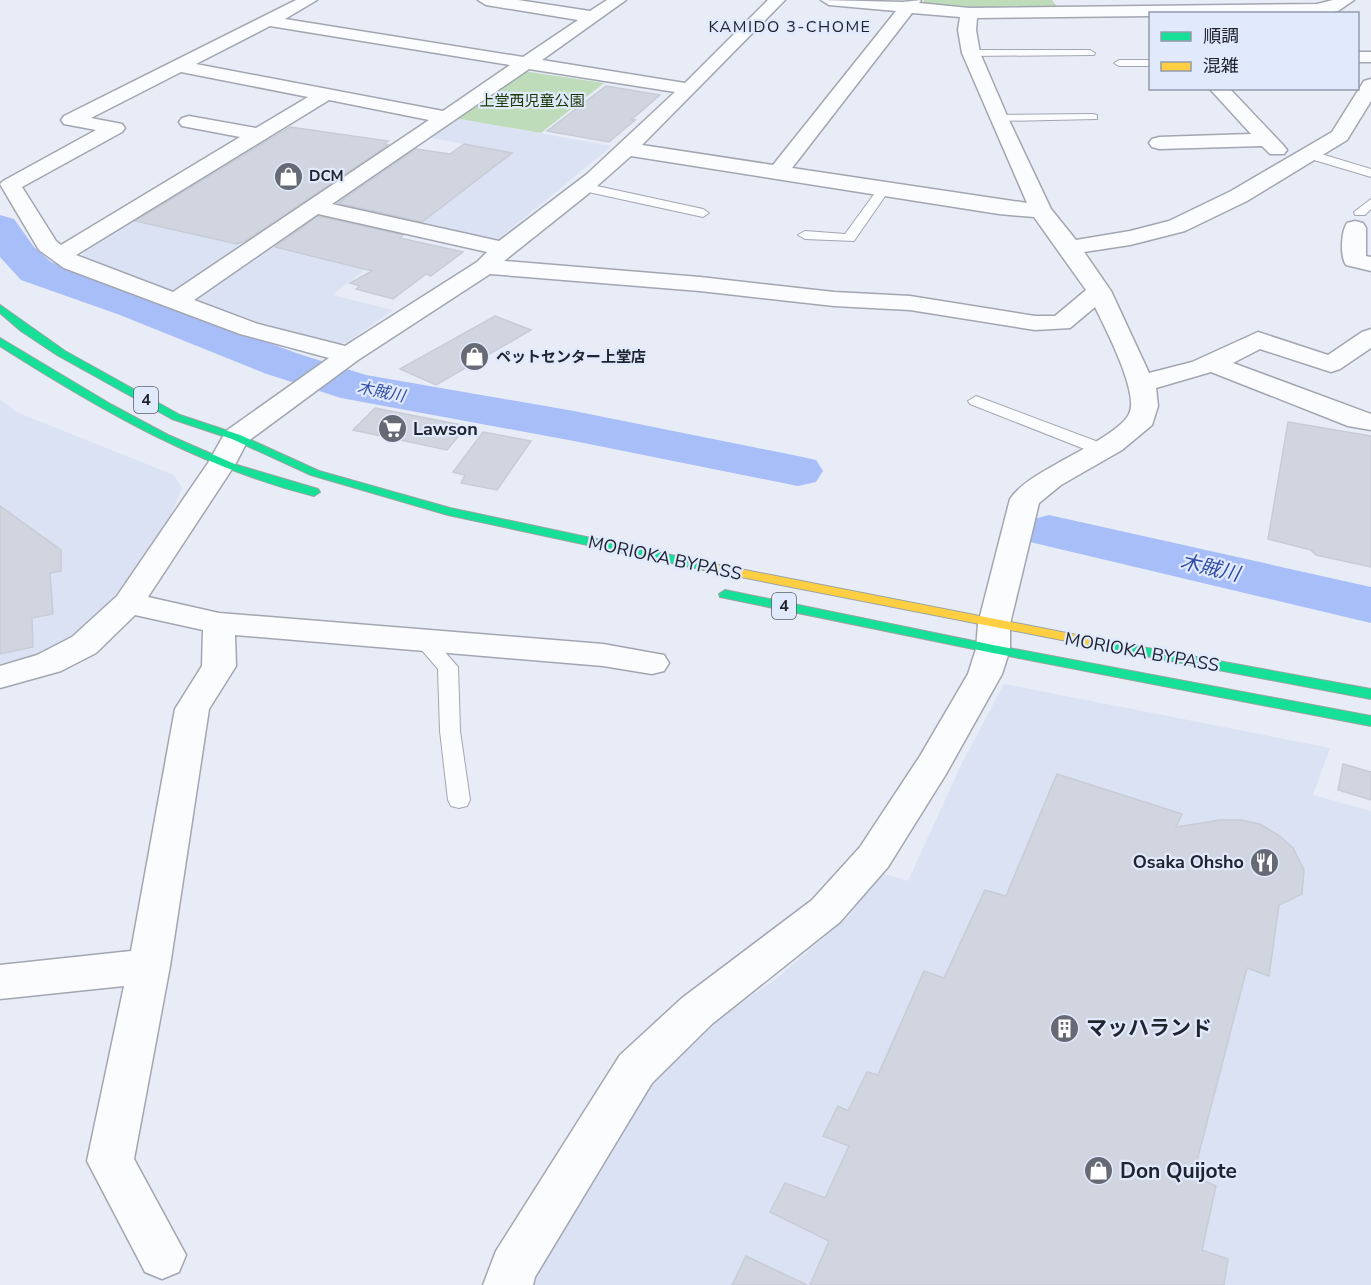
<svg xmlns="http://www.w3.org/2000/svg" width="1371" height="1285" font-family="'Nunito Sans','Noto Sans JP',sans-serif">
<rect width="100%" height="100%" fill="#e7ecf6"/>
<g fill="#dbe2f3">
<path d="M 454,118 L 612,146 L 497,240 L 334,207 L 252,242 L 365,270 L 332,295 L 393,310 L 348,342 L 338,343 L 262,324 L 196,301 L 196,296 L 178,289 L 167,290 L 83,257 L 85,249 L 266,138 L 373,159 L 398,157 L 486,173 L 511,153 L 427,137 Z"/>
<path d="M 0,399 L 16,412 L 174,475 L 182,488 L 163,532 L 124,585 L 87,627 L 56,646 L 21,660 L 0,664 Z"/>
<path d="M 1004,684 L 1330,748 L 1313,795 L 1371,811 L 1371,1285 L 526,1285 L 652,1083 L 727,1013 L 776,979 L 848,917 L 881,873 L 908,881 L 962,763 Z"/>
</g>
<g fill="#bfdcba">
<path d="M 924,0 L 1052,0 L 1058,8 L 931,7 L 922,4 Z"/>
<path d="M 523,71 L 604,83 L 541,133 L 454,118 Z"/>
</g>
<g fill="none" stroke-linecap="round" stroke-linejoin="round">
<g fill="#a7bef8" fill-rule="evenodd">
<path d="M 0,215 L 14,219 L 34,247 L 51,262 L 150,297 L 296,353 L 366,375 L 574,411 L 798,456 L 816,460 L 823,471 L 816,482 L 798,486 L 574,441 L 341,398 L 264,373 L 120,315 L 21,280 L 0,257 Z"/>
<path d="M 1049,515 L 1371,587 L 1371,623 L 1030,542 L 1022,531 L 1030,520 Z"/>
</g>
</g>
<g fill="#d0d5df" stroke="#c7ccd6" stroke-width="1.5">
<path d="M 606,86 L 660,95 L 631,120 L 635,120 L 609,142 L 547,131 Z"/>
<path d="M 290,127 L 388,141 L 385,144 L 388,145 L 247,240 L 237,244 L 135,221 Z"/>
<path d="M 464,144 L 512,153 L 422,222 L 338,203 L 416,149 L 450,154 Z"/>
<path d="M 318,216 L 403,235 L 400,238 L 463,252 L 431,276 L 426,274 L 393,299 L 356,289 L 360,286 L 350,283 L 372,271 L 275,247 Z"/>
<path d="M 495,316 L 531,330 L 436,385 L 400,369 Z"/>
<path d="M 375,408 L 467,426 L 447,450 L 353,430 Z"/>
<path d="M 1288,422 L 1371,436 L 1371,567 L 1316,555 L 1311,550 L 1268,539 Z"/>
<path d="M 483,432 L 531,441 L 497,490 L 461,483 L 465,475 L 453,472 Z"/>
<path d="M 0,506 L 61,550 L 61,571 L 50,573 L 53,614 L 32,618 L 33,647 L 0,654 Z"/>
<path d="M 1343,764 L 1371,772 L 1371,800 L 1338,790 Z"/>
<path d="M 1057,774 L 1182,814 L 1176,827 L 1220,820 L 1241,820 L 1260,824 L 1281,837 L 1293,848 L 1304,870 L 1302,894 L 1279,905 L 1269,976 L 1247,968 L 1193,1176 L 1216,1186 L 1202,1250 L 1228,1259 L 1224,1285 L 810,1285 L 829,1241 L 770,1212 L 785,1183 L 825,1198 L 849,1146 L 823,1136 L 838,1106 L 848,1111 L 867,1072 L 878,1075 L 924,971 L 944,978 L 985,890 L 1006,896 Z"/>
<path d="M 746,1256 L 807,1285 L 732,1285 Z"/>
</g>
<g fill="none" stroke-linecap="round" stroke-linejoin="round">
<defs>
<g id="lane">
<path d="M 1090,50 L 1095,53 L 1094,55 L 971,56 L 966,53 L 971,50 Z"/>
<path d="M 1150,60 L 1150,66 L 1119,66 L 1114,63 L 1119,60 Z"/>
<path d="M 1093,114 L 1097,115 L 1097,119 L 998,121 L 992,118 L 998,115 Z"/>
<path d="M 1308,150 L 1371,169 L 1371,177 L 1304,157 L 1304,151 Z"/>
<path d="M 583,183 L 703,209 L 709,213 L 703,217 L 579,190 L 577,187 Z"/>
<path d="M 884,185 L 890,189 L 854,241 L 805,239 L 798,235 L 805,231 L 845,234 L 880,186 Z"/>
<path d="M 1371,199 L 1371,209 L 1365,215 L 1355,215 L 1354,212 Z"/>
<path d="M 976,396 L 1109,446 L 1111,450 L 1109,454 L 1097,454 L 970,404 L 968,401 Z"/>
<path d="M 423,634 L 430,635 L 458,667 L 460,731 L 470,800 L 467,806 L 459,808 L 451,806 L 448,800 L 440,731 L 438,669 L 413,640 L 416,635 Z"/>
</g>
<g id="street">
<path d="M 296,0 L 317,0 L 285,19 L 523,57 L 578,20 L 486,5 L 478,0 L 518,0 L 590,11 L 607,0 L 626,0 L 542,60 L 685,83 L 768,0 L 785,0 L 642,145 L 773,165 L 896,11 L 829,5 L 821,0 L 903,2 L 921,0 L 919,3 L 969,8 L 1317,4 L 1333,0 L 1354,0 L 1338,11 L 1321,14 L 1150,14 L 1150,16 L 977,18 L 976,30 L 980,53 L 1008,118 L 1051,209 L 1076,240 L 1130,231 L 1169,221 L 1231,191 L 1332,132 L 1364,81 L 1371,79 L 1371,101 L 1347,140 L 1247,201 L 1185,231 L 1130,245 L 1084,252 L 1111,291 L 1149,373 L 1192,362 L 1258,332 L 1328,355 L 1362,332 L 1371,329 L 1371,348 L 1340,369 L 1331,372 L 1260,349 L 1233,363 L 1371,414 L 1371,430 L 1348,426 L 1211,372 L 1156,388 L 1158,406 L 1152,425 L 1122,450 L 1061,485 L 1039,503 L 1010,624 L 1010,649 L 1002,674 L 946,774 L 888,867 L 840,922 L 712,1024 L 652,1083 L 535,1277 L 533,1285 L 483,1285 L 496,1251 L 620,1055 L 682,998 L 812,900 L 860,847 L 920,756 L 968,674 L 976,649 L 978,624 L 1010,499 C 1021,483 1041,473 1058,463 C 1074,454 1122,430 1129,414 C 1140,394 1105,328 1095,307 L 1070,328 L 1035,330 L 910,310 L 834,306 L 700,291 L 490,274 L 358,360 L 247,442 L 236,463 L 148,597 L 219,613 L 603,644 L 664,655 L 669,663 L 664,671 L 652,674 L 603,666 L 235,635 L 236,666 L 209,709 L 170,966 L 134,1159 L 186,1255 L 179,1272 L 162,1279 L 145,1272 L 87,1161 L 124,986 L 0,999 L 0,965 L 131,951 L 175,709 L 202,666 L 203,630 L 135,615 L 96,653 L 61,671 L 0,688 L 0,666 L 37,655 L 72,637 L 117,596 L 208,463 L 226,431 L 329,358 L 240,334 L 64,268 L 39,250 L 0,184 L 3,181 L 96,130 L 64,124 L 61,120 L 64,116 ZM 912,13 L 960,17 L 958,30 L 962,53 L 1027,203 L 792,168 ZM 270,26 L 510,65 L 443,111 L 196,64 ZM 529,69 L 675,92 L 587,174 L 499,241 L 332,204 ZM 181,72 L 308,97 L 256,128 L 189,116 L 182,118 L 179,122 L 182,126 L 240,137 L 61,245 L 56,241 L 22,187 L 122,132 L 125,128 L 122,124 L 91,118 ZM 329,100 L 429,120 L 173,292 L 76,255 ZM 631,156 L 999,214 L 1034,217 L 1086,290 L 1055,316 L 1035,316 L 910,296 L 834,292 L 700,277 L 504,261 L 588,194 ZM 318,214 L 487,252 L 477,262 L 345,346 L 258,324 L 194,300 Z"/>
<rect x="1358" y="52" width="13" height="10"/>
<path d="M 1209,88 L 1229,88 L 1284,146 L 1287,150 L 1284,154 L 1270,154 L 1262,146 L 1159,149 L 1152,147 L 1149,143 L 1152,139 L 1159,137 L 1251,134 Z"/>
<path d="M 1355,221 L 1363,223 L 1366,228 L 1366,256 L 1371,257 L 1371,271 L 1346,265 C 1340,256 1341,232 1347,223 Z"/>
</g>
<g id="fast">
<path d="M 0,305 L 65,351 L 180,415 L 240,435 L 319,471 L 450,508 L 704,562 L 710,566 L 704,570 L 448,515 L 311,475 L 232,439 L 172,419 L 57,355 L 21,331 L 0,313 Z"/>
<path d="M 0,338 L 112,405 L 168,435 L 237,465 L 318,489 L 320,492 L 314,496 C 199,467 99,409 0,346 Z"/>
<path d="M 725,590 L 993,645 L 1371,716 L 1371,726 L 993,653 L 720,597 L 719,594 Z"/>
<path d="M 1087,637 L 1371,689 L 1371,699 L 1082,644 L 1080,641 L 1082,638 Z"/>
</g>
<path id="slow" d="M 704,562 L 1087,637 L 1094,641 L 1087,645 L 700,569 L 698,566 Z"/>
</defs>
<use href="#lane" stroke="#a2a6b0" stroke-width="2"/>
<use href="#street" stroke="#a2a6b0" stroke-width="3"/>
<use href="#fast" stroke="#9ba3a0" stroke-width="2"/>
<use href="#slow" stroke="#9ba3a0" stroke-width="2"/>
<use href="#lane" fill="#fbfcfe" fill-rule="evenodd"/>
<use href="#street" fill="#fbfcfe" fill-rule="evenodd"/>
<use href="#fast" fill="#16e098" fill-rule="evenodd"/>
<use href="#slow" fill="#ffcf43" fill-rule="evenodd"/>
</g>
<defs>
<symbol id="shop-disc" viewBox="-11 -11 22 22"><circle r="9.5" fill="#666a75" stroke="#e1e9fc"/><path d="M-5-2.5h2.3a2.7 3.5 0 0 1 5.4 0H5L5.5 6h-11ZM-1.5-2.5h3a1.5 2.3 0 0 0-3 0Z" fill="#fff"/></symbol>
<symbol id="supermarket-disc" viewBox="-11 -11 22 22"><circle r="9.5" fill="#666a75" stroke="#e1e9fc"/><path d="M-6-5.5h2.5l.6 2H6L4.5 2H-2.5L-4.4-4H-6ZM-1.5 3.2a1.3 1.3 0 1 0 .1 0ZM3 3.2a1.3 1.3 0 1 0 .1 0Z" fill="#fff"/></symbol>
<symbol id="restaurant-disc" viewBox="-11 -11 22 22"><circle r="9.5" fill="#666a75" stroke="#e1e9fc"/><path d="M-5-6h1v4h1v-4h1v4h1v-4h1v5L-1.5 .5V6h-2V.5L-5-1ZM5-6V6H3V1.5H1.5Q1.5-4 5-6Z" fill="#fff"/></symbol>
<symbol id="building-disc" viewBox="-11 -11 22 22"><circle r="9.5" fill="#666a75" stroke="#e1e9fc"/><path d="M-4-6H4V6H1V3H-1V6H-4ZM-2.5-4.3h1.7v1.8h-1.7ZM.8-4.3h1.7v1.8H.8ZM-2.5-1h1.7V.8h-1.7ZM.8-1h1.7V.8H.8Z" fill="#fff"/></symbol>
</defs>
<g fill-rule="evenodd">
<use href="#shop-disc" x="272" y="160" width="33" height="33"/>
<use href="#shop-disc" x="458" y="340" width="33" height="33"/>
<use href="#supermarket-disc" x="376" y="412" width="33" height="33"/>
<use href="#restaurant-disc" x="1248" y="846" width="33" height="33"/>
<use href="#building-disc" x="1048" y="1012" width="33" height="33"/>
<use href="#shop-disc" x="1082" y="1154" width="33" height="33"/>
</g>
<g text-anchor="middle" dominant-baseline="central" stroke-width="4.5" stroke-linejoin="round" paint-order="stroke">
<g font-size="15" fill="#163700" stroke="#e1e9fc">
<text x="532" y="101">上堂西児童公園</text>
</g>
<g font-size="15" font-weight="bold" fill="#20242f" stroke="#e1e9fc" text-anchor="start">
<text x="309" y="176">DCM</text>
<text x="496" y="357">ペットセンター上堂店</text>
</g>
<g font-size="16" letter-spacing="1.5" fill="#20242f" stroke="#e1e9fc">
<text x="790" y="27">KAMIDO 3-CHOME</text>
</g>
<g font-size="16" font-style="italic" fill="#2f4ba6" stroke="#e1e9fc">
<text transform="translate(381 392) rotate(11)">木賊川</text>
</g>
<g fill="#e1e9fc" stroke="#5a5f6c" stroke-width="1.5">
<rect x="134" y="387" width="24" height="26" rx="4.5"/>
<rect x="772" y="593" width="24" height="26" rx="4.5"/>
</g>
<g font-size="16" font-weight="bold" fill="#20242f">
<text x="146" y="400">4</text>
<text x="784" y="606">4</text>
</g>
<g font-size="18" font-weight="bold" fill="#20242f" stroke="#e1e9fc" text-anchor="start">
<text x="413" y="429">Lawson</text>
<text x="1244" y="862" text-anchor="end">Osaka Ohsho</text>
</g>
<g font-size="18" fill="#20242f" stroke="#e1e9fc">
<text transform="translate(665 558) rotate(12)">MORIOKA BYPASS</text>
<text transform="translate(1142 652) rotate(10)">MORIOKA BYPASS</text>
</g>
<g font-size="20" font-style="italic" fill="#2f4ba6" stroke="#e1e9fc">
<text transform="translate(1210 568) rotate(13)">木賊川</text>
</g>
<g font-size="21" font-weight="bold" fill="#20242f" stroke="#e1e9fc" text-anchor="start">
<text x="1086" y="1028">マッハランド</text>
<text x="1120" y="1171">Don Quijote</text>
</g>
</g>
<rect x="1149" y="12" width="210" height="78" fill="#e1e9fc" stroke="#949aaa" stroke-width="1.5"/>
<rect x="1161" y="32" width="30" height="9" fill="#16e098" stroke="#949aaa" stroke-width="1.5"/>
<text x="1203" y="42" font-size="18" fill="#20242f">順調</text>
<rect x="1161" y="62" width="30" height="9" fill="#ffcf43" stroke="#949aaa" stroke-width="1.5"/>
<text x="1203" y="72" font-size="18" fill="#20242f">混雑</text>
</svg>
